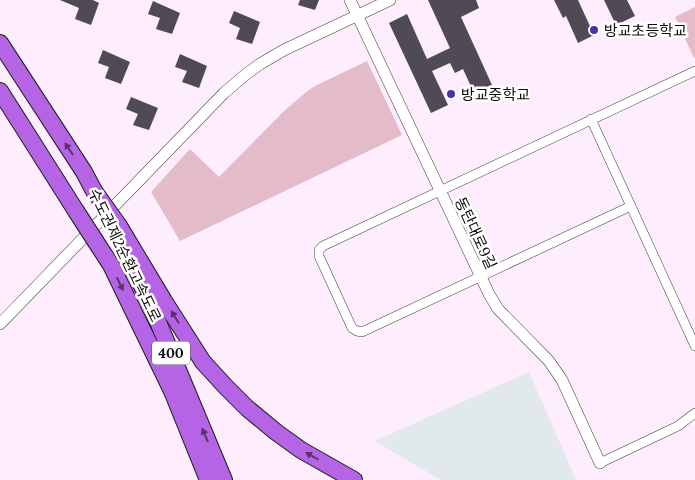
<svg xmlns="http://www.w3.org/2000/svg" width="695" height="480" font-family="Lora,'Noto Sans KR',serif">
<rect width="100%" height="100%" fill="#fdedfd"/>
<path fill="#e1e9ea" d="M 529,372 L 576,480 L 441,480 L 375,441 Z"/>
<g fill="#e4bbc9">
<path d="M 695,7 L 695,58 L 694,58 L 675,17 Z"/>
<path d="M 367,61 L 402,135 L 180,241 L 151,192 L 190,149 L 219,177 L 283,112 L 305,93 L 315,86 Z"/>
</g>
<g fill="#4f4a53">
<path d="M 60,0 L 93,0 L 99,3 L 91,25 L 75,19 L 79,8 Z"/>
<path d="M 300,0 L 319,0 L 315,10 L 298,5 Z"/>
<path d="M 428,0 L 476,0 L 479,8 L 461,17 L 492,85 L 474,93 L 463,69 L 455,73 L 450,63 L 432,71 L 448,105 L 431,113 L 389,23 L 407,14 L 427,59 L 450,48 Z"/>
<path d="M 554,0 L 578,0 L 594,35 L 578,43 L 566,16 L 563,18 Z"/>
<path d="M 604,0 L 627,0 L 635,16 L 616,25 Z"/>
<path d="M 153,1 L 180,13 L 172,34 L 156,29 L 160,18 L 148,14 Z"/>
<path d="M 234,11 L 260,22 L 252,44 L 236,39 L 240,28 L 229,23 Z"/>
<path d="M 103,50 L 130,62 L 121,84 L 105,78 L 109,67 L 98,63 Z"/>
<path d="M 180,54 L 207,66 L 199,88 L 182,82 L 187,71 L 175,67 Z"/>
<path d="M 131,97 L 158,108 L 149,130 L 133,125 L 138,114 L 126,109 Z"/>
</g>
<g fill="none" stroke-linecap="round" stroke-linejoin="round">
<defs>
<g id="minor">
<path d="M 591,119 L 695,346"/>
<path d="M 631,206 L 362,332 L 357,331 L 352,328 L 319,256 L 319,250 L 323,246 L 695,71"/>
<path d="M 600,463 L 678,426 L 695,413"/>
</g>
<g id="tertiary">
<path d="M 350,0 L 489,294 L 498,309 L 549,361 L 562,380 L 600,463"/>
<path d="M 0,324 L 224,93 L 245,75 L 260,64 L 284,50 L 390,0"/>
</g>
<g id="motorway">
<path d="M 0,43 L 84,172 L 94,191"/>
<path d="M 0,91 L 76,211"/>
<path d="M 119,226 L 164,301 L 203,362 L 225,386 L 247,408 L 276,432 L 301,450 L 354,480"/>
<path d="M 96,242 L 111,265 L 172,391 L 208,480"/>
<path d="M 131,264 L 151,305 L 224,480"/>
</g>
</defs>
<use href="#minor" stroke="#3f3f3f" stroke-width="10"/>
<use href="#tertiary" stroke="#3f3f3f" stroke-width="12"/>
<use href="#motorway" stroke="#1d1d1d" stroke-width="18"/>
<use href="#minor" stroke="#fff" stroke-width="9"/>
<use href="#tertiary" stroke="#fff" stroke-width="11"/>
<use href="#motorway" stroke="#b464e4" stroke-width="16"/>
<defs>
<g id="motorway-bridge">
<path d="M 94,191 L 119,226"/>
<path d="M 76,211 L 96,242"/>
</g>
</defs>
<use href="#motorway-bridge" stroke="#1d1d1d" stroke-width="18" stroke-linecap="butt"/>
<use href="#motorway-bridge" stroke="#b464e4" stroke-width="16"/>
</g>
<defs><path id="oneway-solid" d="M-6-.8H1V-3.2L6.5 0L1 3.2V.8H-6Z" transform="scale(1.25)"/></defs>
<g fill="#58346d">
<use href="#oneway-solid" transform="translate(69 149) rotate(-123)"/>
<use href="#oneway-solid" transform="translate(120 284) rotate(64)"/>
<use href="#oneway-solid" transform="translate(175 317) rotate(-122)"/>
<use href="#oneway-solid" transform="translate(205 435) rotate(-113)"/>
<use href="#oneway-solid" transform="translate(312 456) rotate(-150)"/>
</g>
<g fill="#4334ac" stroke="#fff" stroke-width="2">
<circle cx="594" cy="30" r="5"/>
<circle cx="451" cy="94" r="5"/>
</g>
<g text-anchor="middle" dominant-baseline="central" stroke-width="5" stroke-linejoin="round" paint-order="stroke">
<rect fill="#fff" stroke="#555" stroke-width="1" x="152" y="341.5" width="38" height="23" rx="4"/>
<g font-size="14" font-weight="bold" fill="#0c0c0c">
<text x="171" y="353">400</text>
</g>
<g font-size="15" fill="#0c0c0c" stroke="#fff" text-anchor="start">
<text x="604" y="30">방교초등학교</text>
<text x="461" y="94">방교중학교</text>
</g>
<g font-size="15" fill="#0c0c0c" stroke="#fff">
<text transform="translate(476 233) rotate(65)">동탄대로9길</text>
<text transform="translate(125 255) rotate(64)">수도권제2순환고속도로</text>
</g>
</g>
</svg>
